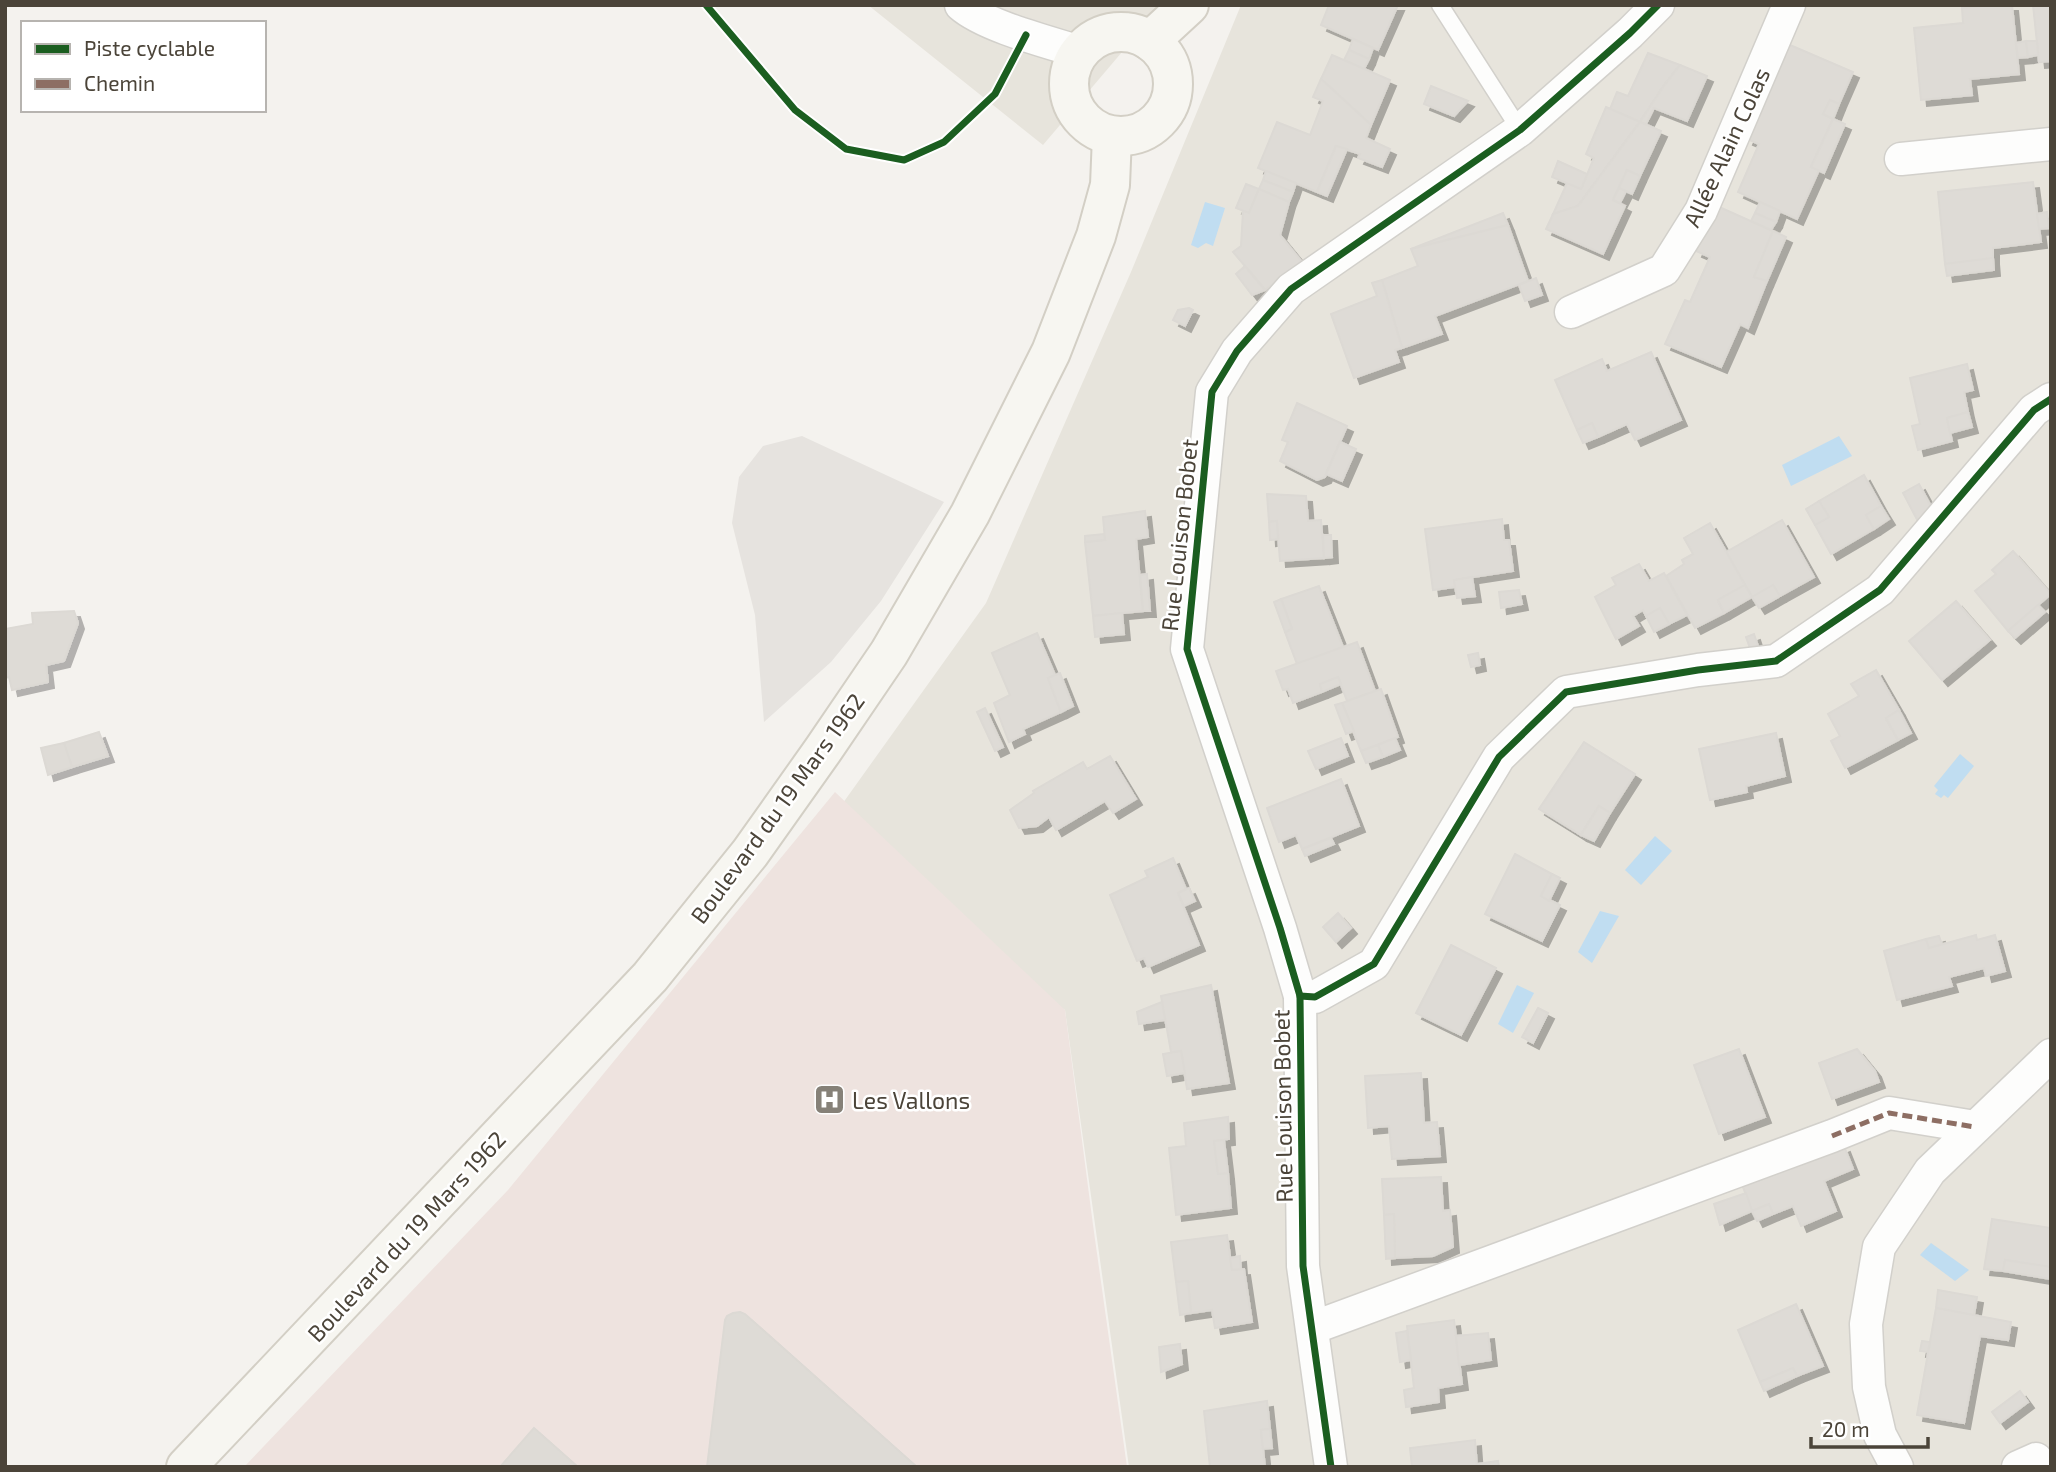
<svg xmlns="http://www.w3.org/2000/svg" width="2056" height="1472" font-family="'Exo 2',sans-serif">
<defs>
<filter id="shadow"><feDropShadow dx="6" dy="6" stdDeviation="0" flood-color="#0004"/></filter>
</defs>
<rect width="100%" height="100%" fill="#f4f2ee"/>
<g fill="#e7e4dc">
<path d="M 868,5 L 1162,5 L 1043,145 Z"/>
<path d="M 1241,5 L 2051,5 L 2051,1467 L 1129,1467 L 1065,1010 L 815,842 L 986,603 L 1131,272 Z"/>
</g>
<path fill="#eee3df" d="M 835,792 L 1065,1010 L 1093,1225 L 1127,1467 L 244,1467 L 508,1190 Z"/>
<path fill="#e6e3df" d="M 802,436 L 944,502 L 881,601 L 831,662 L 764,722 L 755,615 L 732,523 L 739,477 L 763,446 Z"/>
<g fill="#c0ddf1">
<path d="M 1205,202 L 1225,208 L 1213,246 L 1206,243 L 1198,248 L 1191,245 Z"/>
<path d="M 1839,436 L 1852,456 L 1791,486 L 1782,465 Z"/>
<path d="M 1960,754 L 1974,766 L 1948,798 L 1944,795 L 1941,798 L 1935,794 L 1938,790 L 1934,786 Z"/>
<path d="M 1655,836 L 1672,851 L 1641,885 L 1625,870 Z"/>
<path d="M 1600,911 L 1619,916 L 1592,963 L 1578,952 Z"/>
<path d="M 1517,985 L 1534,993 L 1513,1033 L 1498,1024 Z"/>
<path d="M 1931,1243 L 1969,1270 L 1955,1281 L 1920,1255 Z"/>
</g>
<g fill="#dedbd6" stroke="#dcd9d4" stroke-width="2" filter="url(#shadow)">
<path d="M 1329,5 L 1398,5 L 1378,50 L 1321,25 Z"/>
<path d="M 1992,5 L 2012,5 L 2019,74 L 1970,79 L 1972,95 L 1921,100 L 1914,28 L 1963,23 L 1962,8 Z"/>
<path d="M 2033,5 L 2051,5 L 2051,61 L 2039,62 Z"/>
<path d="M 1353,39 L 1373,48 L 1369,59 L 1349,50 Z"/>
<path d="M 2026,41 L 2028,57 L 2018,58 L 2016,43 Z"/>
<path d="M 2026,41 L 2037,41 L 2038,55 L 2028,57 Z"/>
<path d="M 1790,45 L 1853,72 L 1839,104 L 1830,100 L 1823,114 L 1833,119 L 1811,167 L 1819,170 L 1797,219 L 1738,192 L 1759,144 L 1747,139 Z"/>
<path d="M 1349,50 L 1369,59 L 1364,69 L 1344,60 Z"/>
<path d="M 1648,53 L 1680,65 L 1663,87 L 1640,122 L 1610,109 L 1617,92 L 1628,96 Z"/>
<path d="M 1332,55 L 1390,80 L 1371,125 L 1321,79 Z"/>
<path d="M 1680,65 L 1707,76 L 1687,121 L 1654,108 L 1646,124 L 1640,122 L 1663,87 Z"/>
<path d="M 1321,79 L 1371,125 L 1366,138 L 1390,149 L 1382,167 L 1358,158 L 1360,154 L 1336,146 L 1317,192 L 1258,168 L 1277,122 L 1310,135 L 1323,101 L 1313,97 Z"/>
<path d="M 1431,86 L 1468,101 L 1454,116 L 1424,104 Z"/>
<path d="M 1830,100 L 1839,104 L 1833,119 L 1823,114 Z"/>
<path d="M 1606,107 L 1640,122 L 1578,206 L 1553,214 L 1567,183 L 1581,189 L 1594,158 L 1586,154 Z"/>
<path d="M 1833,119 L 1845,124 L 1824,173 L 1811,167 Z"/>
<path d="M 1640,122 L 1661,131 L 1640,176 L 1627,170 L 1613,200 L 1625,206 L 1603,254 L 1546,229 L 1553,214 L 1578,206 Z"/>
<path d="M 1336,146 L 1347,149 L 1327,196 L 1317,192 Z"/>
<path d="M 1558,161 L 1587,174 L 1581,189 L 1552,177 Z"/>
<path d="M 1627,170 L 1640,176 L 1632,194 L 1619,188 Z"/>
<path d="M 1266,171 L 1296,183 L 1293,192 L 1263,180 Z"/>
<path d="M 1263,180 L 1293,192 L 1289,202 L 1259,189 Z"/>
<path d="M 2033,182 L 2041,242 L 1993,248 L 1993,258 L 1945,264 L 1938,192 Z"/>
<path d="M 1246,184 L 1259,189 L 1249,213 L 1236,208 Z"/>
<path d="M 1619,188 L 1626,191 L 1620,203 L 1613,200 Z"/>
<path d="M 1259,189 L 1289,202 L 1280,235 L 1303,263 L 1265,290 L 1233,252 L 1241,246 L 1243,211 L 1249,213 Z"/>
<path d="M 1760,202 L 1780,211 L 1776,222 L 1755,213 Z"/>
<path d="M 1717,206 L 1773,231 L 1754,277 L 1767,281 L 1748,328 L 1740,324 L 1721,367 L 1665,344 L 1685,300 L 1690,302 L 1710,257 L 1696,251 Z"/>
<path d="M 2047,212 L 2049,228 L 2039,229 L 2037,214 Z"/>
<path d="M 1503,213 L 1508,225 L 1411,249 Z"/>
<path d="M 1755,213 L 1776,222 L 1771,230 L 1751,221 Z"/>
<path d="M 1508,225 L 1528,281 L 1435,316 L 1442,334 L 1402,348 L 1382,280 L 1418,266 L 1411,249 Z"/>
<path d="M 1773,231 L 1786,237 L 1767,281 L 1754,277 Z"/>
<path d="M 1993,258 L 1994,270 L 1947,276 L 1945,264 Z"/>
<path d="M 1245,266 L 1265,290 L 1252,295 L 1236,274 Z"/>
<path d="M 1536,278 L 1542,295 L 1525,301 L 1519,285 Z"/>
<path d="M 1382,280 L 1402,348 L 1395,350 L 1399,362 L 1354,378 L 1331,314 L 1377,296 L 1372,283 Z"/>
<path d="M 1189,308 L 1193,310 L 1185,326 L 1173,320 L 1178,310 Z"/>
<path d="M 1651,352 L 1681,420 L 1635,440 L 1627,424 L 1598,437 L 1592,423 L 1577,430 L 1555,380 L 1602,359 L 1607,371 Z"/>
<path d="M 1967,364 L 1973,390 L 1964,392 L 1968,412 L 1947,418 L 1952,441 L 1918,450 L 1912,426 L 1920,424 L 1910,378 Z"/>
<path d="M 1297,403 L 1347,426 L 1325,477 L 1317,480 L 1280,461 L 1288,442 L 1282,440 Z"/>
<path d="M 1968,412 L 1972,427 L 1950,433 L 1947,418 Z"/>
<path d="M 1592,423 L 1598,437 L 1583,443 L 1577,430 Z"/>
<path d="M 1340,442 L 1356,449 L 1342,481 L 1326,474 Z"/>
<path d="M 1864,475 L 1881,506 L 1866,515 L 1874,529 L 1831,554 L 1815,525 L 1829,517 L 1819,501 Z"/>
<path d="M 1919,484 L 1933,510 L 1921,527 L 1903,493 Z"/>
<path d="M 1267,494 L 1306,496 L 1308,521 L 1321,520 L 1324,558 L 1280,561 L 1277,521 L 1269,522 Z"/>
<path d="M 1819,501 L 1829,517 L 1815,525 L 1806,509 Z"/>
<path d="M 1881,506 L 1889,519 L 1874,529 L 1866,515 Z"/>
<path d="M 1145,511 L 1148,537 L 1136,539 L 1143,611 L 1093,616 L 1085,542 L 1105,540 L 1103,517 Z"/>
<path d="M 1502,519 L 1504,540 L 1509,540 L 1513,571 L 1454,580 L 1455,587 L 1433,590 L 1425,529 Z"/>
<path d="M 1782,520 L 1814,577 L 1780,596 L 1773,585 L 1752,597 L 1726,552 Z"/>
<path d="M 1277,521 L 1278,539 L 1270,540 L 1269,522 Z"/>
<path d="M 1710,523 L 1745,585 L 1718,600 L 1724,613 L 1695,628 L 1666,576 L 1684,564 L 1682,560 L 1693,554 L 1684,538 Z"/>
<path d="M 1104,534 L 1105,540 L 1085,542 L 1085,536 Z"/>
<path d="M 1323,535 L 1331,535 L 1332,557 L 1324,558 Z"/>
<path d="M 2013,551 L 2051,594 L 2008,631 L 1975,591 L 1996,574 L 1992,570 Z"/>
<path d="M 1639,564 L 1649,581 L 1664,573 L 1687,615 L 1669,624 L 1660,608 L 1646,616 L 1643,610 L 1633,616 L 1639,626 L 1616,639 L 1595,597 L 1616,585 L 1612,578 Z"/>
<path d="M 1147,574 L 1150,611 L 1143,611 L 1140,575 Z"/>
<path d="M 1472,577 L 1475,596 L 1457,598 L 1454,580 Z"/>
<path d="M 1745,585 L 1752,597 L 1724,613 L 1718,600 Z"/>
<path d="M 1773,585 L 1780,596 L 1759,608 L 1752,597 Z"/>
<path d="M 1319,586 L 1343,647 L 1297,664 L 1285,632 L 1292,629 L 1281,599 Z"/>
<path d="M 1519,590 L 1522,604 L 1501,608 L 1499,592 Z"/>
<path d="M 1281,599 L 1292,629 L 1285,632 L 1274,602 Z"/>
<path d="M 1956,601 L 1990,640 L 1942,680 L 1909,641 Z"/>
<path d="M 2038,605 L 2045,612 L 2015,638 L 2008,631 Z"/>
<path d="M 1660,608 L 1669,624 L 1654,632 L 1646,616 Z"/>
<path d="M 74,611 L 78,623 L 64,661 L 46,665 L 48,682 L 12,690 L 9,677 L 5,678 L 5,629 L 33,624 L 32,613 Z"/>
<path d="M 1122,613 L 1124,634 L 1095,637 L 1093,616 Z"/>
<path d="M 1037,633 L 1055,675 L 1048,678 L 1061,712 L 1023,729 L 1025,734 L 1009,742 L 994,703 L 1010,695 L 992,653 Z"/>
<path d="M 1754,634 L 1760,652 L 1757,653 L 1750,648 L 1746,637 Z"/>
<path d="M 1357,642 L 1375,691 L 1347,701 L 1338,677 L 1320,684 L 1322,692 L 1293,703 L 1288,689 L 1283,690 L 1276,671 Z"/>
<path d="M 1478,653 L 1480,665 L 1471,667 L 1468,655 Z"/>
<path d="M 1876,670 L 1899,710 L 1886,718 L 1898,740 L 1845,768 L 1831,741 L 1840,736 L 1828,714 L 1859,696 L 1851,684 Z"/>
<path d="M 1060,673 L 1073,706 L 1061,712 L 1048,678 Z"/>
<path d="M 1338,677 L 1341,684 L 1322,692 L 1320,684 Z"/>
<path d="M 1381,689 L 1398,737 L 1361,751 L 1342,703 Z"/>
<path d="M 1342,703 L 1354,731 L 1346,734 L 1335,705 Z"/>
<path d="M 985,708 L 1003,747 L 995,751 L 977,712 Z"/>
<path d="M 1899,710 L 1911,733 L 1898,740 L 1886,718 Z"/>
<path d="M 99,732 L 108,756 L 72,767 L 64,743 Z"/>
<path d="M 1776,733 L 1785,776 L 1746,786 L 1747,792 L 1710,800 L 1699,749 Z"/>
<path d="M 1341,738 L 1348,756 L 1316,769 L 1308,751 Z"/>
<path d="M 1395,738 L 1400,750 L 1383,757 L 1378,745 Z"/>
<path d="M 1584,742 L 1635,774 L 1610,813 L 1599,806 L 1581,835 L 1539,809 Z"/>
<path d="M 64,743 L 72,767 L 48,775 L 41,748 Z"/>
<path d="M 1378,745 L 1383,757 L 1366,763 L 1361,751 Z"/>
<path d="M 1110,756 L 1136,799 L 1113,813 L 1105,801 L 1056,830 L 1049,817 L 1037,826 L 1019,828 L 1010,810 L 1034,793 L 1033,791 L 1083,762 L 1087,769 Z"/>
<path d="M 1341,779 L 1359,826 L 1302,849 L 1296,835 L 1279,842 L 1267,808 Z"/>
<path d="M 1599,806 L 1610,813 L 1594,841 L 1581,835 Z"/>
<path d="M 1331,838 L 1334,844 L 1305,856 L 1302,849 Z"/>
<path d="M 1515,854 L 1552,874 L 1541,896 L 1560,905 L 1542,941 L 1485,914 Z"/>
<path d="M 1173,858 L 1186,889 L 1178,893 L 1199,945 L 1148,967 L 1144,958 L 1137,961 L 1110,895 L 1148,877 L 1145,871 Z"/>
<path d="M 1552,874 L 1560,878 L 1549,901 L 1541,896 Z"/>
<path d="M 1189,888 L 1195,901 L 1184,906 L 1178,893 Z"/>
<path d="M 1338,913 L 1351,928 L 1336,942 L 1323,927 Z"/>
<path d="M 1976,935 L 1977,940 L 1995,935 L 2005,971 L 1986,976 L 1984,968 L 1949,977 L 1952,986 L 1897,1000 L 1884,951 L 1926,939 L 1929,948 Z"/>
<path d="M 1939,936 L 1942,944 L 1929,948 L 1926,939 Z"/>
<path d="M 1451,945 L 1496,968 L 1461,1035 L 1416,1013 Z"/>
<path d="M 1211,985 L 1229,1083 L 1187,1089 L 1181,1051 L 1171,1052 L 1161,996 Z"/>
<path d="M 1162,1002 L 1165,1020 L 1139,1024 L 1137,1012 Z"/>
<path d="M 1538,1008 L 1548,1013 L 1533,1043 L 1522,1037 Z"/>
<path d="M 1739,1049 L 1765,1117 L 1719,1134 L 1694,1065 Z"/>
<path d="M 1857,1049 L 1875,1071 L 1879,1082 L 1832,1099 L 1819,1063 Z"/>
<path d="M 1181,1051 L 1185,1073 L 1167,1076 L 1163,1054 Z"/>
<path d="M 1421,1073 L 1424,1123 L 1437,1122 L 1440,1156 L 1392,1159 L 1389,1126 L 1368,1128 L 1365,1076 Z"/>
<path d="M 1228,1117 L 1229,1139 L 1214,1141 L 1218,1174 L 1228,1173 L 1231,1208 L 1176,1215 L 1169,1148 L 1186,1146 L 1184,1123 Z"/>
<path d="M 1224,1140 L 1228,1173 L 1218,1174 L 1214,1141 Z"/>
<path d="M 1844,1146 L 1853,1169 L 1824,1181 L 1836,1211 L 1801,1226 L 1793,1206 L 1773,1214 L 1769,1204 L 1752,1211 L 1743,1187 Z"/>
<path d="M 1441,1177 L 1443,1211 L 1450,1210 L 1453,1247 L 1433,1256 L 1395,1258 L 1394,1214 L 1384,1215 L 1382,1179 Z"/>
<path d="M 1746,1193 L 1752,1211 L 1720,1225 L 1714,1204 Z"/>
<path d="M 1769,1204 L 1773,1214 L 1757,1221 L 1752,1211 Z"/>
<path d="M 1394,1214 L 1395,1258 L 1386,1259 L 1384,1215 Z"/>
<path d="M 1992,1219 L 2051,1228 L 2051,1267 L 2005,1260 L 2003,1271 L 1984,1269 Z"/>
<path d="M 1227,1235 L 1232,1270 L 1244,1269 L 1252,1322 L 1215,1328 L 1212,1310 L 1191,1313 L 1188,1281 L 1176,1282 L 1171,1242 Z"/>
<path d="M 1240,1256 L 1241,1269 L 1232,1270 L 1230,1258 Z"/>
<path d="M 2005,1260 L 2051,1267 L 2051,1279 L 2003,1271 Z"/>
<path d="M 1188,1281 L 1191,1313 L 1180,1315 L 1176,1282 Z"/>
<path d="M 1938,1290 L 1977,1297 L 1974,1315 L 1936,1308 Z"/>
<path d="M 1796,1304 L 1823,1366 L 1797,1376 L 1793,1368 L 1760,1382 L 1738,1330 Z"/>
<path d="M 1936,1308 L 2011,1322 L 2008,1340 L 1980,1336 L 1964,1423 L 1917,1415 Z"/>
<path d="M 740,1312 L 745,1314 L 917,1467 L 707,1467 L 725,1320 L 727,1316 L 733,1313 Z"/>
<path d="M 1454,1320 L 1462,1384 L 1438,1388 L 1439,1402 L 1406,1407 L 1404,1390 L 1414,1388 L 1407,1326 Z"/>
<path d="M 1407,1331 L 1411,1360 L 1400,1362 L 1396,1333 Z"/>
<path d="M 1488,1333 L 1491,1360 L 1459,1365 L 1456,1336 Z"/>
<path d="M 1922,1341 L 1930,1342 L 1928,1352 L 1920,1351 Z"/>
<path d="M 1180,1344 L 1182,1364 L 1161,1372 L 1159,1347 Z"/>
<path d="M 1793,1368 L 1797,1376 L 1764,1391 L 1760,1382 Z"/>
<path d="M 2020,1391 L 2028,1402 L 2000,1423 L 1992,1412 Z"/>
<path d="M 1267,1401 L 1270,1429 L 1261,1430 L 1265,1467 L 1210,1467 L 1204,1411 Z"/>
<path d="M 534,1428 L 578,1467 L 500,1467 Z"/>
<path d="M 1270,1429 L 1272,1448 L 1263,1449 L 1261,1430 Z"/>
<path d="M 1475,1440 L 1477,1467 L 1412,1467 L 1410,1448 Z"/>
<path d="M 1498,1461 L 1499,1467 L 1477,1467 L 1477,1464 Z"/>
</g>
<g fill="none" stroke-linecap="round" stroke-linejoin="round">
<defs>
<path id="service" d="M 1440,5 L 1520,130"/>
<g id="minor">
<path d="M 961,5 C 985,26 1048,42 1080,52"/>
<path d="M 1901,159 L 2051,144"/>
<path d="M 1571,312 L 1664,270 L 1701,211 L 1789,5"/>
<path d="M 1300,996 L 1315,997 L 1374,964 L 1499,757 L 1566,692 L 1698,670 L 1776,661 L 1880,590 L 2034,410 L 2051,399"/>
<path d="M 1312,1328 L 1832,1136 L 1889,1113 L 1975,1127"/>
<path d="M 1331,1467 L 1303,1266 L 1300,996 L 1280,928 L 1187,649 L 1212,392 L 1237,351 L 1291,289 L 1520,130 L 1630,33 L 1658,5"/>
<path d="M 1897,1467 L 1880,1435 L 1869,1387 L 1866,1324 L 1879,1247 L 1930,1171 L 2051,1055"/>
<path d="M 2018,1467 L 2036,1459"/>
</g>
<g id="secondary">
<circle cx="1121" cy="84" r="52"/>
<path d="M 1150,41 L 1189,5"/>
<path d="M 186,1467 L 650,977 L 750,853 L 823,750 L 889,653 L 970,514 L 1051,352 L 1096,236 L 1110,185 L 1112,136"/>
</g>
</defs>
<use href="#service" stroke="#d2d0cb" stroke-width="19"/>
<use href="#minor" stroke="#d2d0cb" stroke-width="35"/>
<use href="#secondary" stroke="#d3cfc5" stroke-width="42"/>
<use href="#service" stroke="#fdfdfc" stroke-width="16"/>
<use href="#minor" stroke="#fdfdfc" stroke-width="32"/>
<use href="#secondary" stroke="#f7f6f1" stroke-width="38"/>
<path stroke="#8d6e63" stroke-width="5" stroke-dasharray="10 5" stroke-linecap="butt" d="M 1832,1136 L 1889,1113 L 1975,1127"/>
<defs>
<g id="cycleway">
<path d="M 706,5 L 795,110 L 846,149 L 904,160 L 944,142 L 995,94 L 1026,35"/>
<path d="M 1300,996 L 1315,997 L 1374,964 L 1499,757 L 1566,692 L 1698,670 L 1776,661 L 1880,590 L 2034,410 L 2051,399"/>
<path d="M 1331,1467 L 1303,1266 L 1300,996 L 1280,928 L 1187,649 L 1212,392 L 1237,351 L 1291,289 L 1520,130 L 1630,33 L 1658,5"/>
</g>
</defs>
<use href="#cycleway" stroke="#fff" stroke-width="11"/>
<use href="#cycleway" stroke="#1b5e20" stroke-width="7"/>
</g>
<defs>
<symbol id="hospital-square" viewBox="-11 -11 22 22"><rect x="-9" y="-9" width="18" height="18" rx="4" fill="#868178" stroke="#fff"/><path d="M-5-5h3v3.5h4V-5h3V5h-3V1.5h-4V5h-3Z" fill="#fff"/></symbol>
</defs>
<g fill-rule="evenodd">
<use href="#hospital-square" x="812" y="1082" width="35" height="35"/>
</g>
<g text-anchor="middle" dominant-baseline="central" stroke-width="5" stroke-linejoin="round" paint-order="stroke">
<g font-size="23" fill="#4b4439" stroke="#fff">
<text transform="translate(1726 147) rotate(-65)">Allée Alain Colas</text>
<text transform="translate(1179 535) rotate(-84)">Rue Louison Bobet</text>
<text transform="translate(777 808) rotate(-54)">Boulevard du 19 Mars 1962</text>
<text transform="translate(1282 1106) rotate(-91)">Rue Louison Bobet</text>
<text transform="translate(406 1236) rotate(-47)">Boulevard du 19 Mars 1962</text>
</g>
<g font-size="23" fill="#4b4439" stroke="#fff" text-anchor="start">
<text x="852" y="1100">Les Vallons</text>
</g>
</g>
<rect width="2056" height="1472" fill="none" stroke="#4b4439" stroke-width="14"/>
<rect x="21" y="21" width="245" height="91" fill="#ffffff" stroke="#b7b4b0" stroke-width="2"/>
<rect x="35" y="44" width="35" height="10" fill="#1b5e20" stroke="#b7b4b0" stroke-width="2"/>
<text x="84" y="56" font-size="21" fill="#4b4439">Piste cyclable</text>
<rect x="35" y="79" width="35" height="10" fill="#8d6e63" stroke="#b7b4b0" stroke-width="2"/>
<text x="84" y="91" font-size="21" fill="#4b4439">Chemin</text>
<path d="M1811 1437v10h117v-10" fill="none" stroke="#4b4439" stroke-width="3.5"/>
<text x="1822" y="1437" font-size="21" fill="#4b4439" stroke="#ffffff" stroke-width="5" paint-order="stroke">20 m</text>
</svg>
